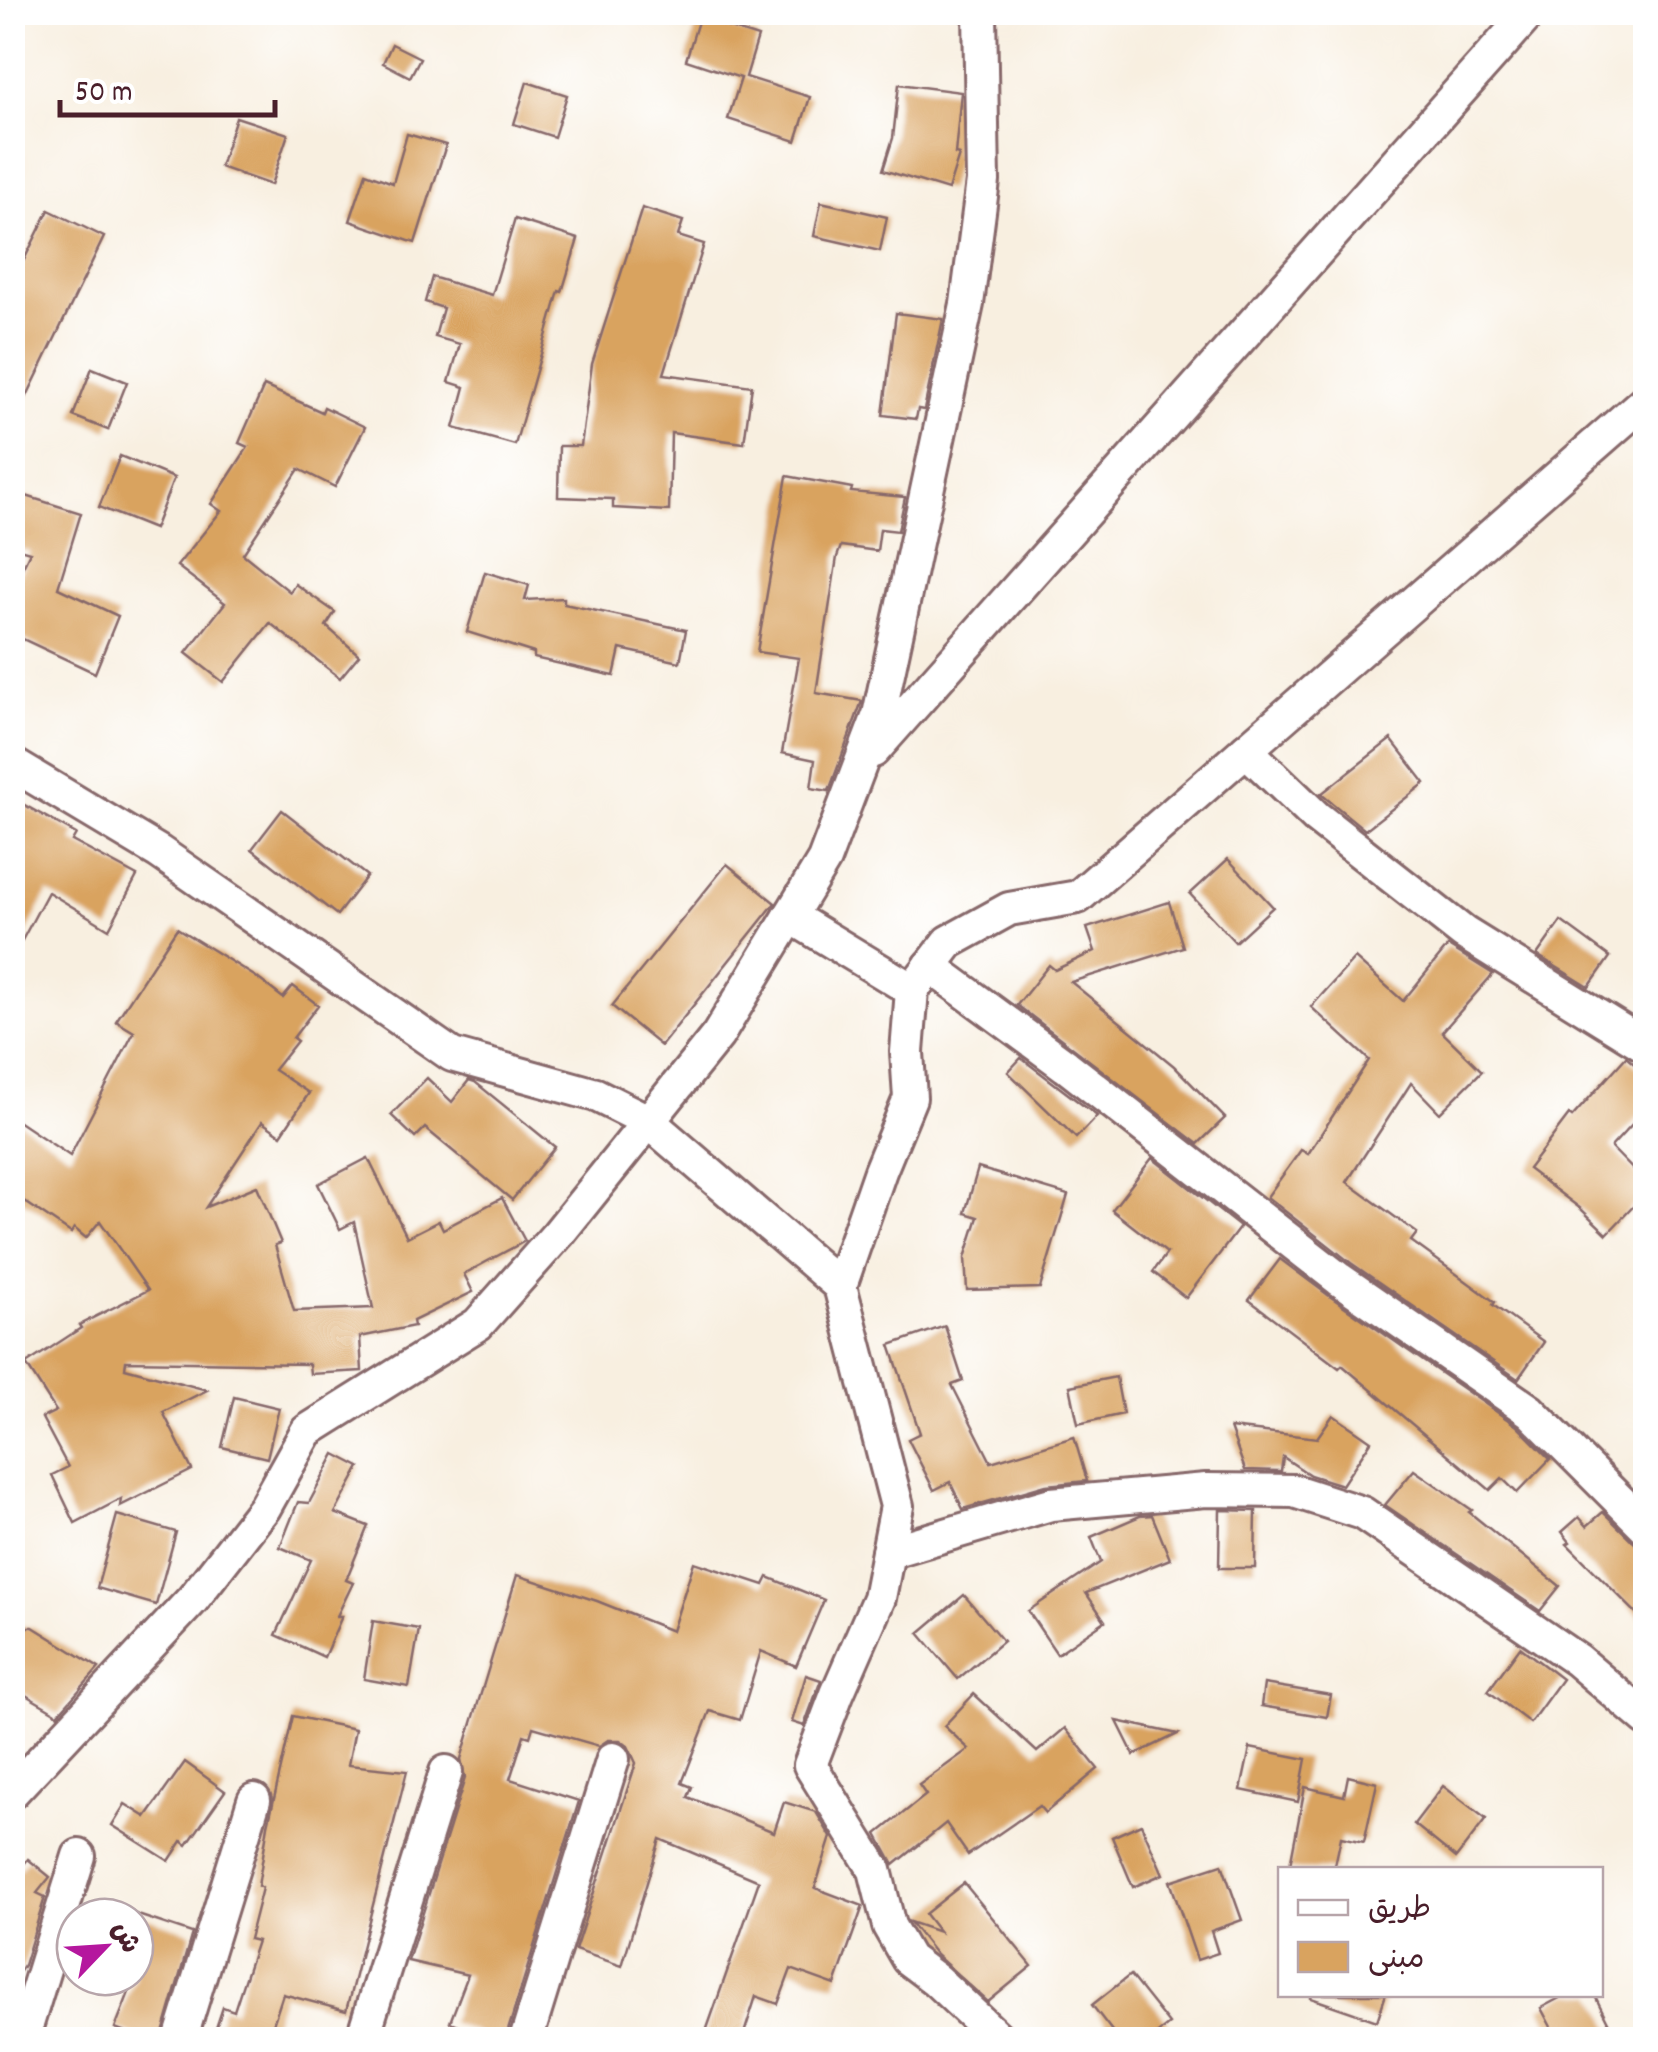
<svg xmlns="http://www.w3.org/2000/svg" width="1658" height="2052" font-family="Dekko,'Playpen Sans Arabic',sans-serif">
<rect width="100%" height="100%" fill="#fff"/>
<filter id="ink" filterUnits="userSpaceOnUse"><feTurbulence type="fractalNoise" baseFrequency=".01" numOctaves="2"/><feDisplacementMap in="SourceGraphic" scale="20" xChannelSelector="R" yChannelSelector="G"/><feConvolveMatrix kernelMatrix="1 2 1 2 8 2 1 2 1" color-interpolation-filters="sRGB"/></filter>
<filter id="wash" filterUnits="userSpaceOnUse"><feTurbulence type="fractalNoise" baseFrequency=".0048" numOctaves="4" result="noise"/><feDisplacementMap in="SourceGraphic" scale="40" xChannelSelector="R" yChannelSelector="G"/><feGaussianBlur stdDeviation="2.25" result="paint"/><feColorMatrix in="noise" values="0 0 0 0 0 0 0 0 0 0 0 0 0 0 0 0 0 1.4 0 .05"/><feComposite in="paint" operator="in"/></filter>
<g filter="url(#wash)">
<rect width="100%" height="100%" fill="#f8efe0"/>
<g id="blocks">
<g fill="#d9a35f">
<path d="M 699,18 L 758,37 L 746,77 L 810,97 L 796,141 L 728,119 L 741,78 L 686,60 Z"/>
<path d="M 392,44 L 420,58 L 410,77 L 383,63 Z"/>
<path d="M 527,82 L 567,95 L 554,137 L 514,124 Z"/>
<path d="M 899,84 L 961,92 L 955,154 L 959,155 L 948,190 L 883,170 L 893,138 Z"/>
<path d="M 236,117 L 288,134 L 271,185 L 220,167 Z"/>
<path d="M 407,134 L 446,145 L 415,243 L 350,221 L 366,173 L 393,183 Z"/>
<path d="M 821,202 L 887,217 L 880,251 L 814,236 Z"/>
<path d="M 642,208 L 683,221 L 678,236 L 704,244 L 664,374 L 752,386 L 744,443 L 671,433 L 669,511 L 613,508 L 613,499 L 558,497 L 559,446 L 581,446 L 592,364 Z"/>
<path d="M 49,210 L 104,237 L 12,427 L 12,284 Z"/>
<path d="M 515,219 L 578,239 L 562,292 L 559,291 L 515,445 L 454,428 L 465,387 L 449,382 L 460,344 L 435,337 L 443,308 L 425,302 L 432,277 L 492,295 Z"/>
<path d="M 896,313 L 943,319 L 924,410 L 918,409 L 916,419 L 883,415 Z"/>
<path d="M 92,368 L 127,382 L 108,430 L 73,416 Z"/>
<path d="M 264,386 L 322,412 L 324,407 L 365,427 L 335,487 L 299,469 L 243,554 L 290,592 L 295,584 L 335,612 L 326,626 L 359,655 L 340,678 L 270,623 L 223,682 L 186,653 L 225,603 L 177,566 L 221,511 L 211,504 L 248,447 L 239,443 Z"/>
<path d="M 120,456 L 174,478 L 154,529 L 99,507 Z"/>
<path d="M 787,476 L 852,488 L 851,492 L 905,497 L 898,531 L 880,529 L 877,551 L 841,546 L 837,557 L 816,693 L 862,701 L 829,791 L 811,788 L 815,760 L 782,753 L 799,658 L 757,652 Z"/>
<path d="M 26,496 L 81,513 L 58,588 L 118,616 L 95,673 L 12,634 L 12,589 L 30,552 L 12,547 Z"/>
<path d="M 485,572 L 529,585 L 525,600 L 564,598 L 564,604 L 686,630 L 680,662 L 620,649 L 614,676 L 534,658 L 534,653 L 467,632 Z"/>
<path d="M 1391,739 L 1425,783 L 1365,830 L 1321,794 Z"/>
<path d="M 21,803 L 76,834 L 72,841 L 137,876 L 109,929 L 48,892 L 12,959 L 12,820 Z"/>
<path d="M 282,810 L 367,876 L 337,915 L 252,849 Z"/>
<path d="M 1228,859 L 1273,907 L 1235,942 L 1190,894 Z"/>
<path d="M 727,864 L 775,903 L 661,1046 L 612,1006 Z"/>
<path d="M 1169,902 L 1183,947 L 1071,982 L 1174,1066 L 1225,1118 L 1198,1144 L 1017,1005 L 1049,965 L 1055,970 L 1095,951 L 1087,928 Z"/>
<path d="M 1561,921 L 1610,957 L 1589,987 L 1537,955 Z"/>
<path d="M 177,928 L 256,977 L 283,998 L 293,986 L 318,1005 L 293,1038 L 297,1041 L 274,1070 L 309,1093 L 281,1135 L 262,1122 L 206,1207 L 257,1186 L 281,1243 L 275,1245 L 294,1311 L 373,1308 L 354,1222 L 340,1229 L 318,1184 L 368,1158 L 407,1237 L 439,1221 L 443,1229 L 502,1198 L 525,1241 L 464,1274 L 473,1292 L 413,1321 L 414,1326 L 360,1337 L 362,1371 L 310,1374 L 309,1364 L 126,1361 L 125,1368 L 207,1390 L 163,1412 L 192,1470 L 120,1506 L 121,1499 L 75,1523 L 52,1475 L 68,1467 L 42,1418 L 56,1411 L 26,1364 L 81,1328 L 79,1325 L 148,1290 L 100,1221 L 86,1238 L 74,1228 L 71,1233 L 12,1193 L 12,1117 L 70,1156 L 134,1032 L 116,1021 Z"/>
<path d="M 1448,946 L 1493,974 L 1442,1032 L 1482,1071 L 1440,1113 L 1411,1083 L 1347,1182 L 1417,1233 L 1411,1241 L 1495,1302 L 1493,1305 L 1544,1342 L 1518,1379 L 1351,1263 L 1267,1197 L 1301,1150 L 1308,1154 L 1369,1060 L 1311,1007 L 1355,958 L 1403,1001 Z"/>
<path d="M 1626,1057 L 1646,1074 L 1646,1109 L 1611,1147 L 1646,1183 L 1646,1193 L 1607,1234 L 1581,1209 L 1528,1169 L 1569,1115 L 1572,1117 Z"/>
<path d="M 1021,1058 L 1097,1116 L 1076,1138 L 1008,1072 Z"/>
<path d="M 427,1078 L 452,1102 L 469,1080 L 475,1082 L 555,1147 L 512,1200 L 425,1128 L 415,1138 L 391,1115 Z"/>
<path d="M 1152,1158 L 1240,1227 L 1186,1298 L 1153,1272 L 1167,1253 L 1112,1210 Z"/>
<path d="M 978,1168 L 1068,1195 L 1040,1288 L 967,1290 L 965,1258 L 978,1217 L 965,1213 Z"/>
<path d="M 1280,1259 L 1328,1295 L 1517,1426 L 1550,1459 L 1517,1493 L 1502,1478 L 1490,1490 L 1342,1365 L 1339,1368 L 1249,1300 Z"/>
<path d="M 945,1326 L 963,1381 L 952,1385 L 991,1462 L 1074,1437 L 1087,1481 L 1046,1485 L 963,1509 L 950,1482 L 934,1490 L 908,1439 L 920,1433 L 890,1345 Z"/>
<path d="M 1116,1377 L 1123,1414 L 1078,1424 L 1070,1386 Z"/>
<path d="M 234,1397 L 279,1408 L 267,1458 L 222,1447 Z"/>
<path d="M 1333,1415 L 1371,1441 L 1342,1485 L 1310,1475 L 1283,1457 L 1281,1471 L 1245,1470 L 1230,1428 L 1317,1438 Z"/>
<path d="M 335,1454 L 360,1467 L 335,1513 L 368,1526 L 346,1580 L 353,1583 L 337,1616 L 342,1616 L 324,1657 L 276,1635 L 311,1560 L 280,1547 L 298,1502 L 309,1503 Z"/>
<path d="M 1414,1470 L 1472,1510 L 1469,1512 L 1560,1586 L 1540,1611 L 1385,1505 Z"/>
<path d="M 1220,1510 L 1256,1511 L 1255,1568 L 1219,1568 Z"/>
<path d="M 1603,1512 L 1646,1554 L 1646,1623 L 1567,1544 L 1570,1542 L 1562,1532 L 1579,1517 L 1587,1526 Z"/>
<path d="M 117,1515 L 176,1532 L 156,1605 L 97,1588 Z"/>
<path d="M 1152,1515 L 1170,1559 L 1086,1593 L 1105,1621 L 1057,1654 L 1028,1611 L 1101,1562 L 1091,1537 L 1140,1516 Z"/>
<path d="M 694,1562 L 764,1585 L 768,1577 L 824,1600 L 796,1666 L 761,1651 L 740,1720 L 710,1711 L 682,1783 L 692,1787 L 688,1797 L 774,1832 L 784,1802 L 816,1812 L 831,1837 L 815,1888 L 863,1906 L 835,1985 L 791,1969 L 778,2004 L 756,1996 L 742,2040 L 703,2040 L 759,1881 L 660,1839 L 622,1966 L 575,1950 L 636,1763 L 628,1746 L 620,1740 L 608,1740 L 599,1746 L 533,1727 L 530,1737 L 524,1735 L 510,1779 L 579,1801 L 505,2040 L 495,2040 L 450,2022 L 468,1975 L 408,1961 L 465,1778 L 461,1759 L 517,1575 L 597,1601 L 672,1631 Z"/>
<path d="M 964,1595 L 1003,1641 L 958,1679 L 919,1633 Z"/>
<path d="M 373,1621 L 419,1629 L 409,1687 L 364,1679 Z"/>
<path d="M 12,1627 L 33,1627 L 99,1668 L 58,1714 L 12,1687 Z"/>
<path d="M 1520,1647 L 1562,1679 L 1530,1723 L 1488,1691 Z"/>
<path d="M 806,1675 L 821,1680 L 804,1726 L 792,1722 Z"/>
<path d="M 1264,1684 L 1331,1695 L 1327,1717 L 1261,1706 Z"/>
<path d="M 974,1694 L 1037,1752 L 1065,1728 L 1098,1769 L 1045,1813 L 1039,1806 L 968,1855 L 946,1823 L 894,1865 L 877,1834 L 926,1795 L 919,1785 L 969,1749 L 944,1726 Z"/>
<path d="M 293,1716 L 355,1729 L 348,1765 L 407,1771 L 346,2011 L 283,1994 L 268,2040 L 212,2040 L 223,2007 L 234,2011 L 257,1941 L 249,1939 L 262,1888 L 258,1886 L 268,1825 Z"/>
<path d="M 1117,1721 L 1178,1734 L 1134,1755 Z"/>
<path d="M 1250,1748 L 1306,1759 L 1298,1802 L 1241,1790 Z"/>
<path d="M 185,1762 L 225,1791 L 187,1845 L 182,1841 L 169,1861 L 112,1825 L 125,1804 L 146,1817 Z"/>
<path d="M 1348,1776 L 1377,1783 L 1364,1842 L 1341,1837 L 1334,1870 L 1289,1870 L 1305,1787 L 1344,1796 Z"/>
<path d="M 1443,1786 L 1486,1819 L 1456,1858 L 1414,1824 Z"/>
<path d="M 1141,1824 L 1163,1874 L 1133,1887 L 1112,1837 Z"/>
<path d="M 28,1859 L 50,1877 L 37,1893 L 45,1897 L 24,1965 L 12,1984 L 12,1879 Z"/>
<path d="M 1222,1864 L 1242,1920 L 1211,1931 L 1218,1953 L 1197,1960 L 1170,1881 Z"/>
<path d="M 964,1883 L 1032,1966 L 988,2002 L 936,1955 L 910,1922 L 939,1932 L 925,1914 Z"/>
<path d="M 135,1914 L 192,1933 L 161,2040 L 146,2040 L 115,2028 L 135,1977 Z"/>
<path d="M 1130,1975 L 1169,2024 L 1149,2040 L 1119,2040 L 1092,2005 Z"/>
<path d="M 1311,1994 L 1386,1994 L 1377,2021 L 1311,1998 Z"/>
<path d="M 1567,1994 L 1594,1994 L 1617,2040 L 1558,2040 L 1541,2008 Z"/>
</g>
</g>
</g>
<g filter="url(#ink)">
<use href="#blocks" fill-opacity="0" stroke="#87686a" stroke-width="2.5"/>
<g fill="none" stroke-linecap="round" stroke-linejoin="round">
<defs>
<g id="minor">
<path d="M 1246,750 L 1316,817 L 1464,933 L 1646,1046"/>
<path d="M 873,751 L 1530,12"/>
<path d="M 12,764 L 159,852 L 452,1055 L 596,1095 L 648,1121 L 840,1286 L 897,1506 L 879,1598 L 837,1694 L 810,1765 L 875,1870 L 889,1926 L 908,1959 L 936,1980 L 1000,2040"/>
<path d="M 790,916 L 912,990"/>
<path d="M 930,966 L 1066,1066 L 1339,1279 L 1530,1411 L 1646,1527"/>
<path d="M 840,1286 L 880,1171 L 910,1098 L 907,1052 L 912,990 L 949,942 L 1009,909 L 1078,897 L 1646,400"/>
<path d="M 888,1552 L 1051,1504 L 1206,1490 L 1294,1491 L 1362,1513 L 1577,1660 L 1646,1719"/>
<path d="M 12,1792 L 193,1599 L 264,1508 L 307,1431 L 478,1324 L 558,1234 L 718,1035 L 824,860 L 879,715 L 967,304 L 983,181 L 980,12"/>
<path d="M 22,2040 L 79,1856"/>
<path d="M 180,2040 L 254,1800"/>
<path d="M 362,2040 L 446,1772"/>
<path d="M 526,2040 L 613,1759"/>
</g>
</defs>
<use href="#minor" stroke="#87686a" stroke-width="38"/>
<use href="#minor" stroke="#fff" stroke-width="32"/>
</g>
</g>
<rect width="1658" height="2052" fill="none" stroke="#fff" stroke-width="50"/>
<rect x="1278" y="1867" width="325" height="130" fill="#ffffff" stroke="#b7a5aa" stroke-width="2.5"/>
<rect x="1298" y="1900" width="50" height="15" fill="#ffffff" stroke="#b7a5aa" stroke-width="2.5"/>
<text x="1368" y="1917" font-size="30" fill="#4a1f2b">طريق</text>
<rect x="1298" y="1942" width="50" height="30" fill="#d9a35f" stroke="#b7a5aa" stroke-width="2.5"/>
<text x="1368" y="1967" font-size="30" fill="#4a1f2b">مبنى</text>
<g transform="translate(105 1947) rotate(65)"><circle r="48" fill="#ffffff" stroke="#b7a5aa" stroke-width="2.5"/>
<path d="M0-8L18 38L0 25L-18 38Z" fill="#b5179e"/>
<text y="-15" font-size="28" font-weight="bold" text-anchor="middle" fill="#4a1f2b">ش</text>
</g>
<path d="M60 100v15h215v-15" fill="none" stroke="#4a1f2b" stroke-width="5"/>
<text x="75" y="100" font-size="30" fill="#4a1f2b" stroke="#ffffff" stroke-width="8" paint-order="stroke">50 m</text>
</svg>
